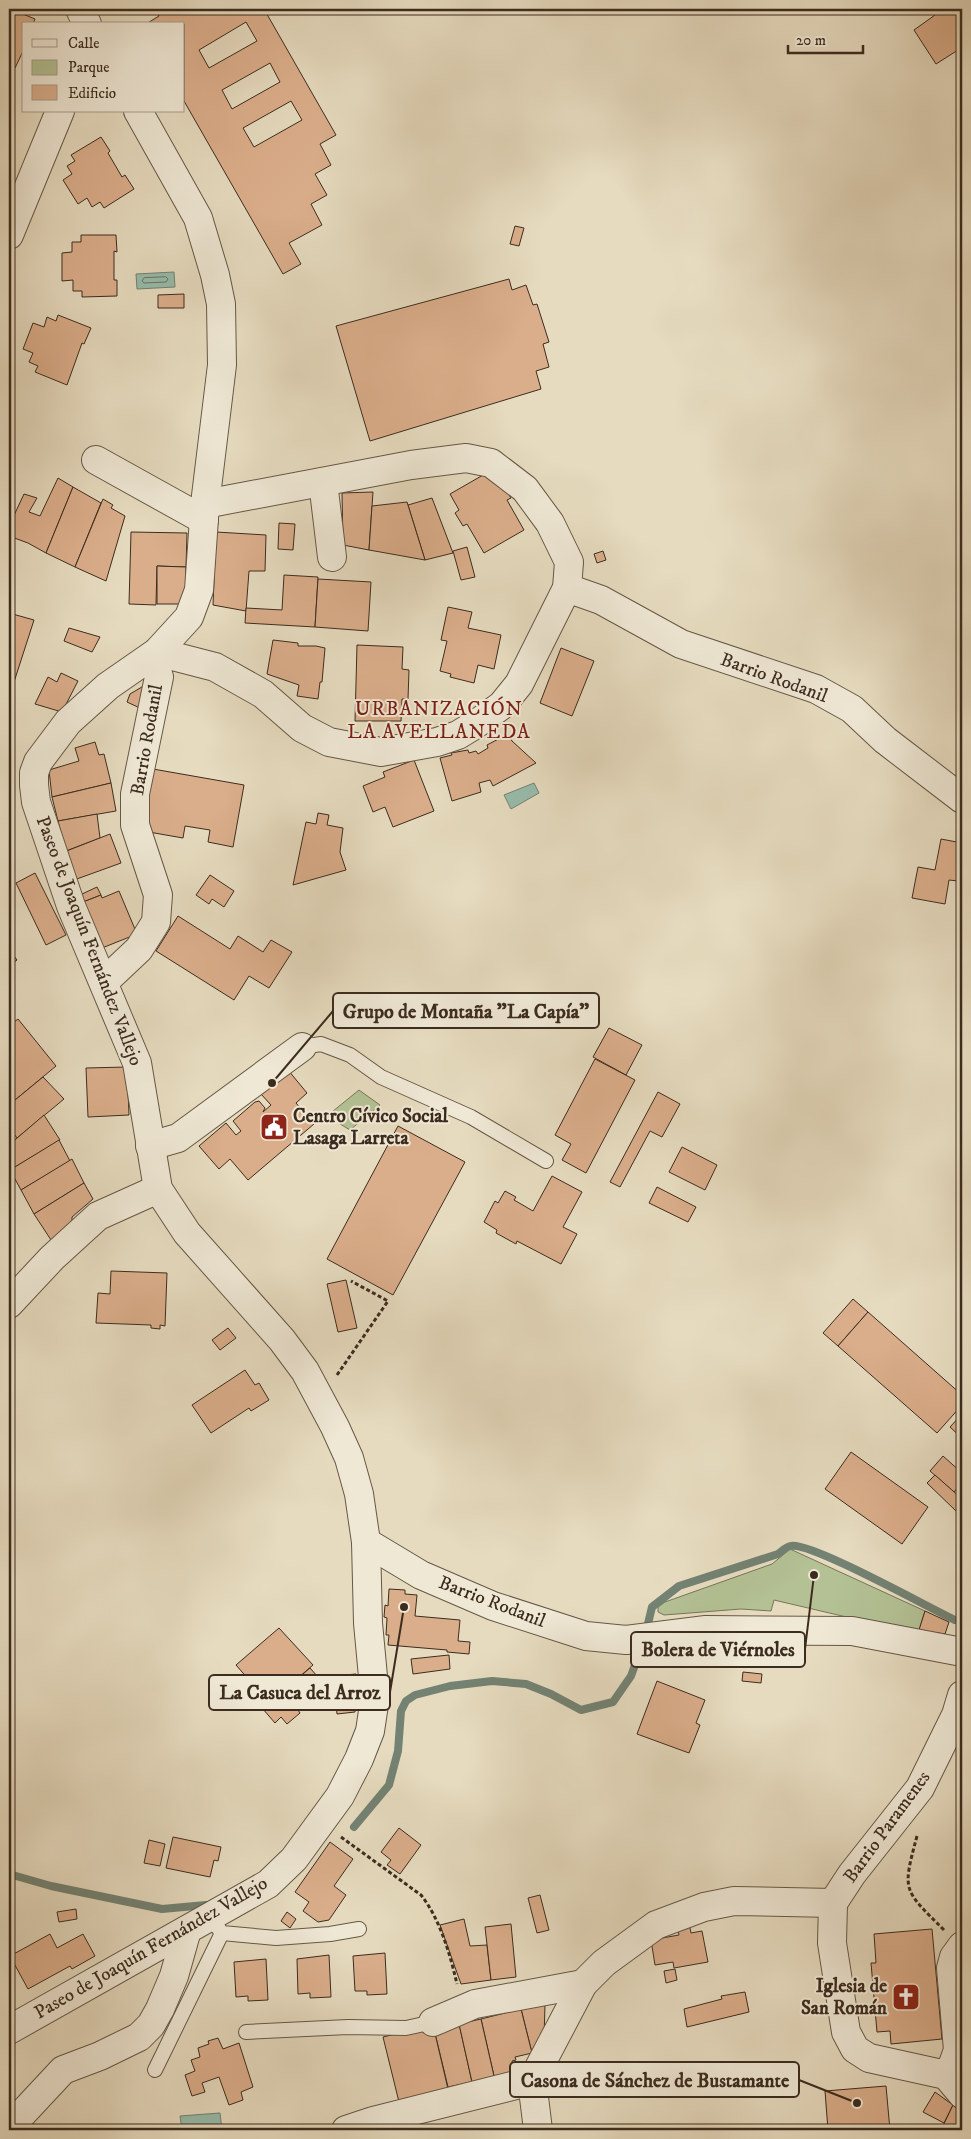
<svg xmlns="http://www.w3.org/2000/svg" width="971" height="2139" font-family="'IM FELL DW Pica',serif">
<rect width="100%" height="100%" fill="#e6dbbf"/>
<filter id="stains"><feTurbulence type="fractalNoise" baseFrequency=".004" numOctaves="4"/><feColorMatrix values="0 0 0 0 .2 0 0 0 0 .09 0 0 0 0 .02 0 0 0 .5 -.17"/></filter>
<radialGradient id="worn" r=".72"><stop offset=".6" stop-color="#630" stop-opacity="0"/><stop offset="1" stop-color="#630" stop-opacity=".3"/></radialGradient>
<g fill="#b3c194" stroke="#78765a">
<path d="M 359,1090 L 380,1105 L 350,1130 L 327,1116 Z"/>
<path d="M 790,1549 L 925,1611 L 919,1630 L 855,1619 L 774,1600 L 771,1611 L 741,1609 L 664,1615 L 658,1612 L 658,1607 L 665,1602 L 772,1564 Z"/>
</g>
<g fill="#97bcab" stroke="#738273">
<path d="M 174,272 L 175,287 L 137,289 L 136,274 Z"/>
<path d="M 534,783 L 539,793 L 511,809 L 504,795 Z"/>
<path d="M 220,2113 L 222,2130 L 182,2130 L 180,2116 Z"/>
</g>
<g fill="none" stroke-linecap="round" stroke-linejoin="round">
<path stroke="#6a7465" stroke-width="1" d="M 166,277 L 168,279 L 166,282 L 144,283 L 142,281 L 144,278 Z"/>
<g stroke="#738273" stroke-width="8">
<path d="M 646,1632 L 652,1607 L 679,1586 L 778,1554 C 782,1551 787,1546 791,1546 C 811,1542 929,1608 955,1620 L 962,1620"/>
<path d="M 354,1827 L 389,1785 L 398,1751 L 401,1711 L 406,1701 L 415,1695 L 450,1686 L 492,1681 L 526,1684 L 551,1694 L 581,1710 L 613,1702 L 631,1676 L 643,1643"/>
<path d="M 9,1874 L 51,1886 L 162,1909 L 206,1905"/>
</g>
</g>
<g fill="#dbae8b" stroke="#3c2c1f" fill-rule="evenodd">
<path d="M 9,9 L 19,9 L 18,12 L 35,19 L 33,24 L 24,24 L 24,49 L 15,68 L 9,66 Z"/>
<path d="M 155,9 L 264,9 L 336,135 L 320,144 L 331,165 L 315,174 L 327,195 L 311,204 L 322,225 L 289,243 L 301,264 L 283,274 L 184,101 L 184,24 L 146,24 L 159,16 ZM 246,22 L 257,41 L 209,68 L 199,50 ZM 270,63 L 280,82 L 232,109 L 222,90 ZM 291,101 L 302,120 L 254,147 L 243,128 Z"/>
<path d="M 931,9 L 962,9 L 962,55 L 958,50 L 936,64 L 914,30 L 935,15 Z"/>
<path d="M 101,137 L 110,151 L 108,153 L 122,177 L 125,175 L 134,189 L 104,208 L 100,202 L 92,207 L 87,198 L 78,204 L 63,180 L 72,174 L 67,166 L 75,161 L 71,155 Z"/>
<path d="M 515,226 L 524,228 L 519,246 L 510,244 Z"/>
<path d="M 81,235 L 116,235 L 117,252 L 114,251 L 114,280 L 117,280 L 117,296 L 82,297 L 82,291 L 73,291 L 73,280 L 62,281 L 62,253 L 72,252 L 72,242 L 81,242 Z"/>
<path d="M 509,279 L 512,290 L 526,285 L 533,305 L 537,304 L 549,342 L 543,344 L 549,367 L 536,371 L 541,389 L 370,441 L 336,326 Z"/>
<path d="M 184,294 L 184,308 L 158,308 L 158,295 Z"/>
<path d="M 58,315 L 91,328 L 84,344 L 82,343 L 67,385 L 35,372 L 38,366 L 29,362 L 33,353 L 23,349 L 33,323 L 44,327 L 47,317 L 56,321 Z"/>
<path d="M 490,471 L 499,487 L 503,485 L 511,498 L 507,500 L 524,530 L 484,553 L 467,524 L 463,526 L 455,513 L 459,510 L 450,494 Z"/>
<path d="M 58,478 L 73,487 L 46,553 L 28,543 L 9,536 L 9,526 L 24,494 L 37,498 L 29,512 L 40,516 Z"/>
<path d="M 73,487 L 101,503 L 75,567 L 46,553 Z"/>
<path d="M 373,492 L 369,550 L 343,545 L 342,493 Z"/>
<path d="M 432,498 L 453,553 L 425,560 L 408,505 Z"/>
<path d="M 103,499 L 113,505 L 111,508 L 125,516 L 106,581 L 75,567 Z"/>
<path d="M 407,502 L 425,560 L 369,550 L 372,506 Z"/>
<path d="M 279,523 L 295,524 L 293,550 L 278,549 Z"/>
<path d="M 131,532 L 187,533 L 186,567 L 157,566 L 156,605 L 129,604 Z"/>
<path d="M 216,532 L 266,535 L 265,571 L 249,571 L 246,611 L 213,605 Z"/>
<path d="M 467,547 L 475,577 L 461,580 L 453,551 Z"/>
<path d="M 603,551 L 606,560 L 597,563 L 594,554 Z"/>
<path d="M 157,566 L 186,567 L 185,604 L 157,604 Z"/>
<path d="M 284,575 L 318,577 L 315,627 L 245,623 L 246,608 L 282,610 Z"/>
<path d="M 318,579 L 371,582 L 368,631 L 315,627 Z"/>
<path d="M 9,596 L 13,598 L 9,613 L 34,620 L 14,682 L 9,680 Z"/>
<path d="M 448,607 L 472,612 L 468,628 L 501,635 L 494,669 L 478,665 L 474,683 L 450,677 L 451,674 L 440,671 L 447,641 L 441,640 Z"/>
<path d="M 69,628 L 100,637 L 92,652 L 64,641 Z"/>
<path d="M 273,640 L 298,643 L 298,646 L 316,646 L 325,648 L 322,682 L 320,682 L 318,699 L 297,696 L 299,685 L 267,674 Z"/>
<path d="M 357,645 L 403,647 L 402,669 L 409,670 L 408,699 L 402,699 L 401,721 L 355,721 Z"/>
<path d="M 561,648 L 594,661 L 572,716 L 540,703 Z"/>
<path d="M 61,673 L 78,681 L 62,712 L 35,704 L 48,677 L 57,682 Z"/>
<path d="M 147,684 L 142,709 L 127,702 L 130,694 Z"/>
<path d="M 508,734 L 512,741 L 536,763 L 493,786 L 490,780 L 479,783 L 481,792 L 452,801 L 440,758 L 452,755 L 451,753 L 468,750 L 469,753 L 476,751 L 478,754 L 488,748 L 487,745 Z"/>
<path d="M 95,742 L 99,755 L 104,754 L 111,783 L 52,797 L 49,770 L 79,761 L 75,748 Z"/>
<path d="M 414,760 L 434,811 L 393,827 L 385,807 L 373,812 L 363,786 L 385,777 L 383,772 Z"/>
<path d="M 153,769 L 244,785 L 233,847 L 208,842 L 210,830 L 185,826 L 183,838 L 143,831 Z"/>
<path d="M 111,783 L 116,811 L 58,821 L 52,797 Z"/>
<path d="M 318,813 L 329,815 L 327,825 L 343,828 L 340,852 L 346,870 L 293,885 L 306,822 L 316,824 Z"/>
<path d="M 97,814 L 100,838 L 66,851 L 58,821 Z"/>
<path d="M 110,834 L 121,863 L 74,880 L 64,852 Z"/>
<path d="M 941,839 L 962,843 L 962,877 L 958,877 L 958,881 L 949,880 L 945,904 L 912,898 L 918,867 L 935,870 Z"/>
<path d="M 35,873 L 66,935 L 46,945 L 16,883 Z"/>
<path d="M 210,875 L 234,891 L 224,907 L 212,899 L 209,904 L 196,895 Z"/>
<path d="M 97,887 L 101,895 L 83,902 L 80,895 Z"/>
<path d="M 119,891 L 137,934 L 102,948 L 83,902 L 101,895 L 102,898 Z"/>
<path d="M 178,916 L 230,949 L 238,936 L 263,952 L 271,940 L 292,952 L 269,988 L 249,976 L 234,1000 L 156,951 Z"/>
<path d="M 9,949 L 17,960 L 9,966 Z"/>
<path d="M 18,1019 L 56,1066 L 9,1105 L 9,1026 Z"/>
<path d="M 609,1028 L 642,1045 L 626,1075 L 593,1057 Z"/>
<path d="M 595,1059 L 635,1080 L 586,1173 L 562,1160 L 571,1144 L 555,1135 Z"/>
<path d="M 127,1067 L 129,1115 L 88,1117 L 86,1068 Z"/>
<path d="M 288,1070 L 307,1093 L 296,1103 L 314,1124 L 248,1180 L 230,1159 L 219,1169 L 199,1146 L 226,1123 L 236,1135 L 241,1131 L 233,1121 L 255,1102 L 259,1101 L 265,1108 L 263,1112 L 271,1105 L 260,1093 Z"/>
<path d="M 43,1077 L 64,1099 L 17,1138 L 9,1127 L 9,1105 Z"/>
<path d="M 658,1092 L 680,1104 L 662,1137 L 650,1131 L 620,1187 L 610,1182 Z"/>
<path d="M 44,1115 L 60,1140 L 10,1170 L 9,1145 Z"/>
<path d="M 398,1126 L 465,1162 L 393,1295 L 327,1259 Z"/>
<path d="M 59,1140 L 70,1161 L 21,1190 L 10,1170 Z"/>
<path d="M 682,1147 L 717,1165 L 705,1190 L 669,1172 Z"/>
<path d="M 72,1159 L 84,1183 L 34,1214 L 21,1190 Z"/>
<path d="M 552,1176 L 582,1192 L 563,1227 L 577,1234 L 561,1264 L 517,1241 L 516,1244 L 496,1233 L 497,1230 L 484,1222 L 495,1201 L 498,1203 L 505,1191 L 516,1197 L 514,1200 L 533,1211 Z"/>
<path d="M 84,1183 L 93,1199 L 72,1217 L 72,1220 L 53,1243 L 34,1214 Z"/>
<path d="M 657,1187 L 696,1207 L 688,1222 L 649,1203 Z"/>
<path d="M 111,1271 L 167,1273 L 165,1326 L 160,1325 L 160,1329 L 151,1328 L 151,1325 L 96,1323 L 98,1293 L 110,1294 Z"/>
<path d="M 346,1280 L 357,1328 L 338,1332 L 327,1284 Z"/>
<path d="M 853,1299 L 868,1312 L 838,1346 L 823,1333 Z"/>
<path d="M 868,1312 L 962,1395 L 962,1405 L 937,1433 L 838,1346 Z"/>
<path d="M 228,1328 L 236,1338 L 220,1350 L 212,1340 Z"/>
<path d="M 245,1370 L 255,1385 L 259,1383 L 269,1400 L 251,1411 L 249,1408 L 211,1433 L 192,1405 Z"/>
<path d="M 962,1414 L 962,1438 L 950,1427 Z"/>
<path d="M 851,1452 L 928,1507 L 902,1544 L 825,1489 Z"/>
<path d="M 943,1456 L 962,1473 L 962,1482 L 954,1492 L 930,1471 Z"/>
<path d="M 935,1475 L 962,1499 L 962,1503 L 956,1511 L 927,1483 Z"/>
<path d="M 389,1589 L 405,1590 L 405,1594 L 417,1595 L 415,1616 L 460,1620 L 458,1641 L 470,1642 L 469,1654 L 447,1652 L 447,1650 L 388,1645 L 389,1635 L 386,1635 L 387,1618 L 384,1617 L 385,1605 L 388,1606 Z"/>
<path d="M 925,1611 L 949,1622 L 945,1634 L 919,1630 Z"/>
<path d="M 279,1628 L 313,1665 L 269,1703 L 236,1665 Z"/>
<path d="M 449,1655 L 450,1669 L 413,1674 L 411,1659 Z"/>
<path d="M 310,1668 L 326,1686 L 304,1704 L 289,1686 Z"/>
<path d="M 743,1672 L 762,1674 L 761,1683 L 742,1681 Z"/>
<path d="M 356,1674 L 358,1697 L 356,1697 L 355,1712 L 337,1714 L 333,1676 Z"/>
<path d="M 657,1681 L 705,1700 L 696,1723 L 700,1725 L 689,1753 L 637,1734 Z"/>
<path d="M 289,1686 L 304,1704 L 298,1710 L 300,1713 L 287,1724 L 281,1717 L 275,1723 L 262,1708 Z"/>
<path d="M 399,1828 L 421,1845 L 400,1874 L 387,1865 L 391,1860 L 381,1852 Z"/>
<path d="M 173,1837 L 221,1847 L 218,1861 L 214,1860 L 210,1877 L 166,1868 Z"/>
<path d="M 149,1840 L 165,1844 L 160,1866 L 144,1863 Z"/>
<path d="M 330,1842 L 353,1859 L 334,1886 L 346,1895 L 329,1920 L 318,1922 L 303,1911 L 309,1902 L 295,1892 Z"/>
<path d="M 540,1895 L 549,1930 L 537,1933 L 528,1898 Z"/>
<path d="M 76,1909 L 77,1919 L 59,1922 L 57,1912 Z"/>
<path d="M 287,1912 L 296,1919 L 290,1928 L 281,1921 Z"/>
<path d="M 464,1919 L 470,1946 L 487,1945 L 491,1980 L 461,1984 L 440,1925 Z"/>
<path d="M 689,1923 L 691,1933 L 702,1931 L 708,1962 L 674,1968 L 673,1962 L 655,1965 L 651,1940 L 679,1935 L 677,1925 Z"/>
<path d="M 511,1924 L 516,1977 L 491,1980 L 485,1927 Z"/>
<path d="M 932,1929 L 942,2039 L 891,2044 L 890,2031 L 877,2032 L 871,1963 L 876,1963 L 874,1934 Z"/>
<path d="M 50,1934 L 57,1948 L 83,1934 L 95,1956 L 72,1969 L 70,1966 L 28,1989 L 10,1956 Z"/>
<path d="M 385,1953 L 387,1994 L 367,1995 L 367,1991 L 355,1991 L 353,1956 Z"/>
<path d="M 329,1955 L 331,1997 L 310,1998 L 310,1993 L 298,1994 L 297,1959 Z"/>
<path d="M 266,1959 L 268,2000 L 248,2001 L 248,1996 L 236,1997 L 234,1962 Z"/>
<path d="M 675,1969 L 677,1980 L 666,1983 L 664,1971 Z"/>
<path d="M 745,1992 L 749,2012 L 687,2027 L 684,2009 L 722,1999 L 721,1996 Z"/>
<path d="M 545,2004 L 544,2040 L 532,2053 L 521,2009 Z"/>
<path d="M 521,2009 L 532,2053 L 515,2057 L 516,2060 L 512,2061 L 515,2072 L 494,2076 L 481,2019 Z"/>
<path d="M 458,2019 L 472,2082 L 448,2087 L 433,2025 Z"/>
<path d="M 481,2019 L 494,2076 L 472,2082 L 459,2024 Z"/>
<path d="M 433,2025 L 448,2089 L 399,2102 L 383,2037 Z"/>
<path d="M 218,2038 L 223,2049 L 239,2043 L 253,2087 L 241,2092 L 243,2100 L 229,2105 L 219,2077 L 202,2083 L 205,2092 L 192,2096 L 185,2075 L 195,2071 L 191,2060 L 200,2057 L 198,2048 L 209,2044 L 208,2041 Z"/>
<path d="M 886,2086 L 890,2130 L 828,2130 L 825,2091 Z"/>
<path d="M 935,2092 L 953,2105 L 944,2123 L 923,2112 Z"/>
<path d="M 953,2105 L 962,2112 L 962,2130 L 941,2130 Z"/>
</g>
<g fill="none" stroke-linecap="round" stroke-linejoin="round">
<defs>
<g id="lane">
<path d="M 302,1047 L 321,1044 L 350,1055 L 381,1077 L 471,1117 L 546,1161"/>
<path d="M 210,1917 L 222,1933 L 276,1938 L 330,1934 L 359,1929"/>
<path d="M 246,2032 L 348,2027 L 406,2028 L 433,2022"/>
<path d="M 155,2070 L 222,1933"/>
</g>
<g id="street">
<path d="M 80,9 L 87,24"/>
<path d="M 9,235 L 60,111"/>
<path d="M 96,460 L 204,520"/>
<path d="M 323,482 L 332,557"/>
<path d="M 567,588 L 601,600 L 681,644 L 816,689 L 852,709 L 885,740 L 962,799"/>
<path d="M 157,652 L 215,667 L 263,694 L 302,728 L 329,742 L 381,752 L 437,742 L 458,735 L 476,724 L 502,705 L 519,684 L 567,588 L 569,562 L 550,523 L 525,489 L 491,463 L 466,458 L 411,465 L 205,504"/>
<path d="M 104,982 L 139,949 L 156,922 L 158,895 L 135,825 L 135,794 L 159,677 L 152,656"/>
<path d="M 150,1146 L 178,1138 L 302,1047"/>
<path d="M 9,1304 L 52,1258 L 98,1216 L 158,1189"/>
<path d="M 366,1542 L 421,1575 L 493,1606 L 586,1636 L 626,1640 L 706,1630 L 852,1631 L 962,1652"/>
<path d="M 962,1695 L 956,1715 L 920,1788 L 852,1874 L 833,1903 L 832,1943 L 846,2032 L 855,2049 L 869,2058 L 946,2075 L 962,2094"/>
<path d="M 433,2022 L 475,2004 L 583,1984"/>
<path d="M 9,2030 L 268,1884 L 294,1859 L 340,1796 L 359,1759 L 370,1731 L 375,1698 L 368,1623 L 366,1542 L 359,1494 L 349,1458 L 335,1427 L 305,1371 L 282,1340 L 187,1233 L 158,1189 L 137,1063 L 71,906 L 36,802 L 34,785 L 34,773 L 38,762 L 68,722 L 108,686 L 157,652 L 189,617 L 199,590 L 205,504 L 222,365 L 221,304 L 215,275 L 198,218 L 138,111"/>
<path d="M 946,2075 L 953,2064 L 958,2050 L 951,1968 L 954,1957 L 962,1946"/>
<path d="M 532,2081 L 538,2130"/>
<path d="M 9,2121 L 21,2115 L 63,2070 L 100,2056 L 139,2037 L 151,2025 L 160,2009 L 174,1976 L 187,1930"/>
<path d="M 346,2130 L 373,2121 L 532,2081 L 583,1984 L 604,1963 L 656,1925 L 704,1907 L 734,1901 L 833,1903"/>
</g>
</defs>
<use href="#lane" stroke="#665847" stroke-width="16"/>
<use href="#street" stroke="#665847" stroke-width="30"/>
<g stroke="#3c2c1f" stroke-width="3" stroke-dasharray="4 2.5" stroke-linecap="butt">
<path d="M 337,1375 L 388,1301 L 351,1281"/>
<path d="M 917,1836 C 902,1892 903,1889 944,1930"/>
<path d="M 341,1837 L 421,1895 C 440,1919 450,1954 457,1984"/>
</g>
<use href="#lane" stroke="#efe8d5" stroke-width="14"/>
<use href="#street" stroke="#efe8d5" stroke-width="28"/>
</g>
<defs>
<symbol id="civic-square" viewBox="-11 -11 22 22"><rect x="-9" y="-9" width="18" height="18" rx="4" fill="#8f2418" stroke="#efe8d5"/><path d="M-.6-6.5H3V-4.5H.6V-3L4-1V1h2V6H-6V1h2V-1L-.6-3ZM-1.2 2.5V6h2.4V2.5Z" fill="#fff"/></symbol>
<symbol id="church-square" viewBox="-11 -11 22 22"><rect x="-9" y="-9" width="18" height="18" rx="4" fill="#8f2418" stroke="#efe8d5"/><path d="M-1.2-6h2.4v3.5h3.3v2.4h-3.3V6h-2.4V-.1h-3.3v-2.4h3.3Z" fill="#fff"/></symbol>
</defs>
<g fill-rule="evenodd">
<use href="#civic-square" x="258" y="1111" width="32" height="32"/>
<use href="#church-square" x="890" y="1981" width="32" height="32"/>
</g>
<g text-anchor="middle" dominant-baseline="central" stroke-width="4" stroke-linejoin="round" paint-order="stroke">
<g font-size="19" fill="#3c2c1f" stroke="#efe8d5">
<text transform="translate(774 678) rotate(20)">Barrio Rodanil</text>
<text transform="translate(147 740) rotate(-80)">Barrio Rodanil</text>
<text transform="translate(89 941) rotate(69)">Paseo de Joaquín Fernández Vallejo</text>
<text transform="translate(492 1602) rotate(21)">Barrio Rodanil</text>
<text transform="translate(887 1827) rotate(-54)">Barrio Paramenes</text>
<text transform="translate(151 1948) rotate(-30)">Paseo de Joaquín Fernández Vallejo</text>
</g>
<g font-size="19" font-weight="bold" fill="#3c2c1f" stroke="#efe8d5" text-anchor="start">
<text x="293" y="1116">Centro Cívico Social<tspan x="293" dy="22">Lasaga Larreta</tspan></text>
<text x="887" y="1986" text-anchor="end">Iglesia de<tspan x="887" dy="22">San Román</tspan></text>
</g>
<g font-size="20" letter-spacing="1" fill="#7a1f14" stroke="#efe8d5">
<text x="439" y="709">URBANIZACIÓN<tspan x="439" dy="23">LA AVELLANEDA</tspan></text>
</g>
</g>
<path fill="none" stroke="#3c2c1f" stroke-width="2" d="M272 1083L333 1011M814 1575L805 1649M404 1607L390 1692M857 2103L799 2080"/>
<g fill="#3c2c1f" stroke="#efe8d5" stroke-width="2">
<circle cx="272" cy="1083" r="5"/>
<circle cx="814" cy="1575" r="5"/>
<circle cx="404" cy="1607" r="5"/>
<circle cx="857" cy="2103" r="5"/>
</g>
<g fill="#efe8d5" stroke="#3c2c1f" stroke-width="2">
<rect x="333" y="993" width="266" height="35" rx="5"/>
<rect x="631" y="1632" width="174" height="35" rx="5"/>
<rect x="209" y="1675" width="181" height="35" rx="5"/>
<rect x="510" y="2062" width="289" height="35" rx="5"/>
</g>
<g font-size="20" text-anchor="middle" font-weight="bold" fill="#3c2c1f">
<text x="466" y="1018">Grupo de Montaña "La Capía"</text>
<text x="718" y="1656">Bolera de Viérnoles</text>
<text x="300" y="1699">La Casuca del Arroz</text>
<text x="655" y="2087">Casona de Sánchez de Bustamante</text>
</g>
<rect width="971" height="2139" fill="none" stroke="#e6dbbf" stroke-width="30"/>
<rect x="10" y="10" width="951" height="2119" fill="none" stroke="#3c2c1f" stroke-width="2.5"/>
<rect x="15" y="15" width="941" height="2109" fill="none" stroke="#3c2c1f"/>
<rect x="22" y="22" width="162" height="90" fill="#efe8d5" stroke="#a79d8c"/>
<rect x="32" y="39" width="25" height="8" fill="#efe8d5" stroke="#a79d8c"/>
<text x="68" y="48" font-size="15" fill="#3c2c1f">Calle</text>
<rect x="32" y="60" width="25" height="15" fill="#b3c194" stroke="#a79d8c"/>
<text x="68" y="72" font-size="15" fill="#3c2c1f">Parque</text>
<rect x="32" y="85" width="25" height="15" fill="#dbae8b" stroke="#a79d8c"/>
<text x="68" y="98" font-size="15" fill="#3c2c1f">Edificio</text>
<path d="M788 45v8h75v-8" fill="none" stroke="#3c2c1f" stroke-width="2.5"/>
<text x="796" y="45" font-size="15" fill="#3c2c1f" stroke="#efe8d5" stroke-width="4" paint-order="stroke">20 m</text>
<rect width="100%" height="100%" filter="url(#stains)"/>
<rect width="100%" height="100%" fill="url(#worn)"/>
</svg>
